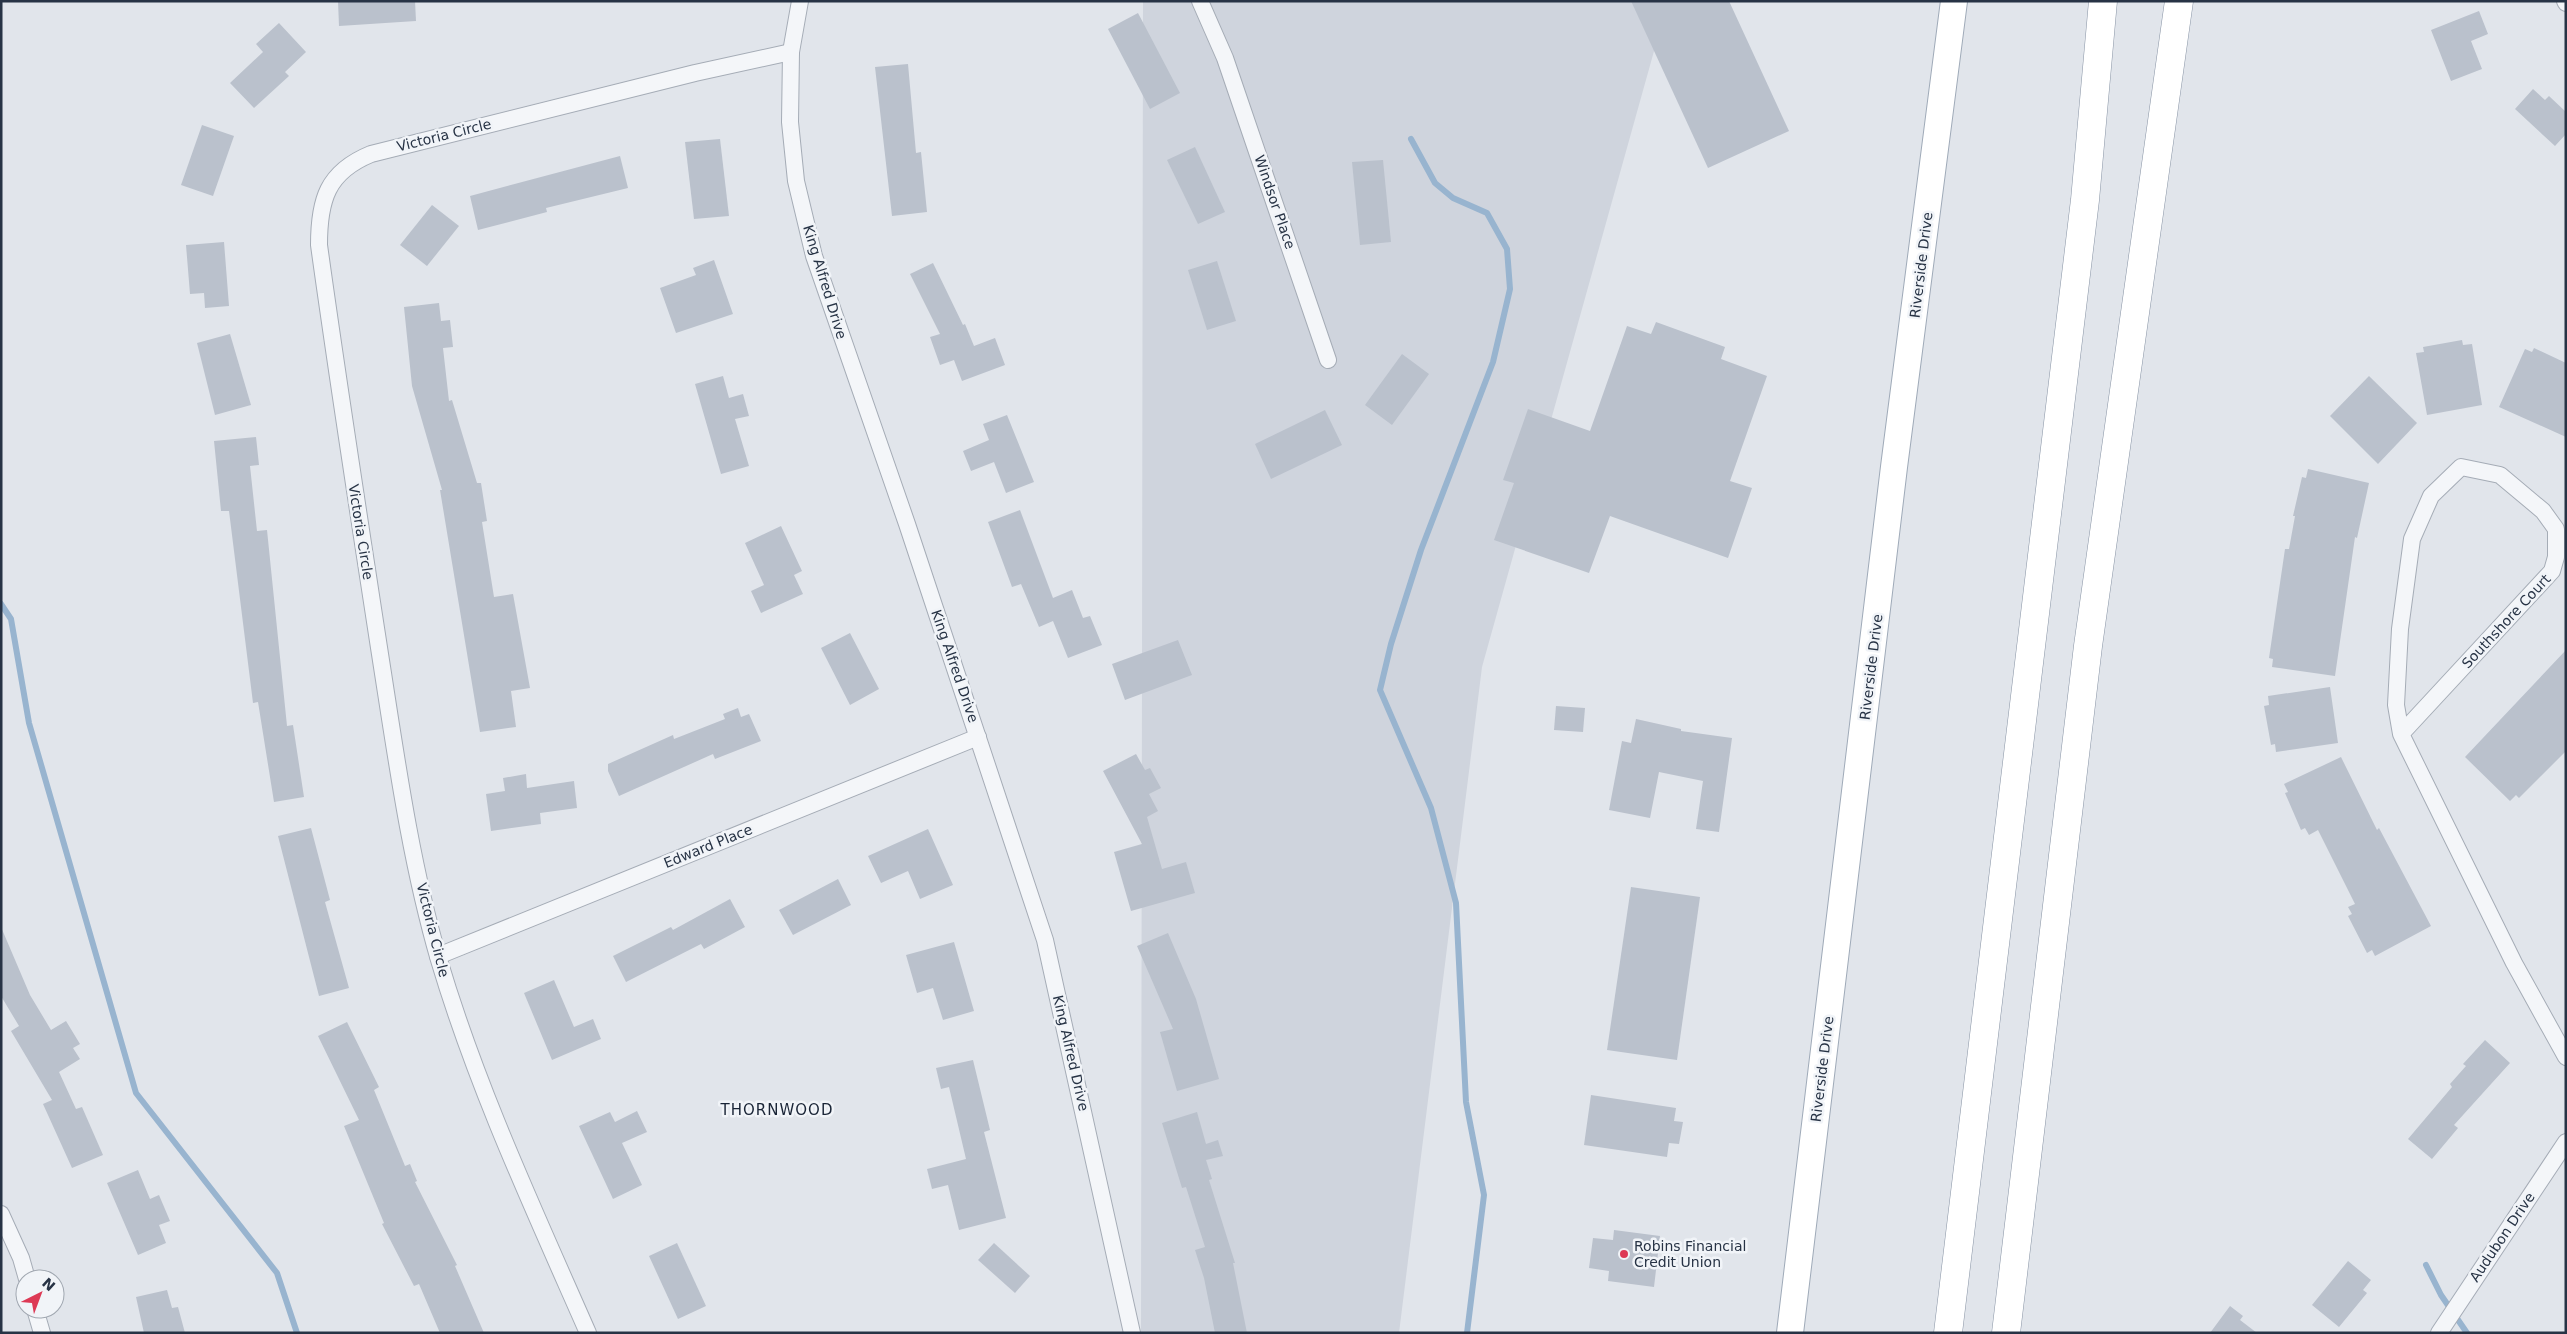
<svg xmlns="http://www.w3.org/2000/svg" width="2567" height="1334" font-family="'DejaVu Sans',sans-serif">
<rect width="100%" height="100%" fill="#e1e5eb"/>
<path fill="#cfd4dd" d="M 1143,1 L 1668,1 L 1482,667 L 1399,1333 L 1141,1333 Z"/>
<g fill="none" stroke-linecap="round" stroke-linejoin="round">
<g stroke="#98b4cf" stroke-width="6">
<path d="M 1411,139 L 1435,183 L 1453,198 L 1487,213 L 1507,249 L 1510,289 L 1493,362 L 1421,550 L 1391,644 L 1380,690 L 1431,808 L 1456,903 L 1466,1102 L 1484,1195 L 1467,1333"/>
<path d="M 1,604 L 11,619 L 29,723 L 136,1093 L 277,1273 L 297,1333"/>
<path d="M 2426,1265 L 2441,1295 L 2467,1333"/>
</g>
</g>
<g fill="#bac1cc">
<path d="M 338,1 L 415,1 L 416,21 L 339,26 Z"/>
<path d="M 1631,1 L 1729,1 L 1789,131 L 1708,168 Z"/>
<path d="M 2479,11 L 2488,34 L 2471,41 L 2482,69 L 2451,81 L 2431,30 Z"/>
<path d="M 1138,13 L 1180,93 L 1150,109 L 1108,29 Z"/>
<path d="M 279,23 L 306,52 L 285,72 L 289,76 L 254,108 L 230,83 L 263,52 L 256,44 Z"/>
<path d="M 908,64 L 916,153 L 921,152 L 927,212 L 892,216 L 875,67 Z"/>
<path d="M 2533,89 L 2545,100 L 2549,96 L 2566,112 L 2566,134 L 2555,146 L 2515,109 Z"/>
<path d="M 202,125 L 234,136 L 213,196 L 181,185 Z"/>
<path d="M 720,139 L 729,216 L 694,219 L 685,142 Z"/>
<path d="M 1195,147 L 1225,212 L 1198,224 L 1167,160 Z"/>
<path d="M 620,156 L 628,188 L 546,208 L 547,212 L 478,230 L 470,196 Z"/>
<path d="M 1383,160 L 1391,242 L 1360,245 L 1352,162 Z"/>
<path d="M 432,205 L 459,226 L 427,266 L 400,245 Z"/>
<path d="M 224,242 L 229,306 L 205,308 L 204,293 L 190,294 L 186,245 Z"/>
<path d="M 714,260 L 733,314 L 676,333 L 660,288 L 696,275 L 693,268 Z"/>
<path d="M 1217,261 L 1236,321 L 1207,330 L 1188,270 Z"/>
<path d="M 933,263 L 963,325 L 965,324 L 974,346 L 995,338 L 1005,365 L 962,381 L 954,360 L 940,365 L 930,337 L 940,334 L 910,274 Z"/>
<path d="M 439,303 L 441,321 L 450,320 L 453,347 L 443,348 L 449,401 L 452,400 L 477,483 L 481,483 L 487,521 L 482,522 L 494,597 L 513,594 L 530,688 L 511,691 L 516,727 L 480,732 L 440,490 L 442,490 L 412,386 L 404,307 Z"/>
<path d="M 1656,322 L 1725,347 L 1721,359 L 1767,376 L 1730,481 L 1752,488 L 1728,558 L 1610,516 L 1589,573 L 1494,540 L 1514,483 L 1503,480 L 1528,409 L 1590,431 L 1627,326 L 1651,334 Z"/>
<path d="M 230,334 L 251,405 L 215,415 L 197,343 Z"/>
<path d="M 2462,340 L 2463,345 L 2472,344 L 2482,405 L 2427,415 L 2416,353 L 2424,352 L 2423,347 Z"/>
<path d="M 2534,348 L 2566,363 L 2566,437 L 2499,407 L 2525,349 L 2532,352 Z"/>
<path d="M 1402,354 L 1429,374 L 1392,425 L 1365,405 Z"/>
<path d="M 723,376 L 729,398 L 743,394 L 749,416 L 735,419 L 749,466 L 721,474 L 695,384 Z"/>
<path d="M 2369,376 L 2417,423 L 2378,464 L 2330,416 Z"/>
<path d="M 1325,410 L 1342,445 L 1271,479 L 1255,444 Z"/>
<path d="M 1007,415 L 1034,482 L 1006,493 L 994,462 L 971,471 L 963,451 L 989,440 L 983,424 Z"/>
<path d="M 256,437 L 259,465 L 250,466 L 257,531 L 267,530 L 287,726 L 293,725 L 304,797 L 274,802 L 258,702 L 253,703 L 229,511 L 221,511 L 214,441 Z"/>
<path d="M 2308,469 L 2369,483 L 2357,538 L 2355,537 L 2335,676 L 2272,667 L 2273,659 L 2269,658 L 2285,549 L 2289,549 L 2295,516 L 2293,516 L 2302,477 L 2306,478 Z"/>
<path d="M 1020,510 L 1053,598 L 1072,590 L 1083,618 L 1090,616 L 1102,645 L 1068,658 L 1053,621 L 1039,627 L 1021,584 L 1012,587 L 988,522 Z"/>
<path d="M 781,526 L 802,571 L 794,575 L 803,594 L 761,613 L 751,591 L 764,585 L 745,543 Z"/>
<path d="M 850,633 L 879,689 L 850,705 L 821,648 Z"/>
<path d="M 1178,640 L 1192,675 L 1125,700 L 1112,664 Z"/>
<path d="M 2566,650 L 2566,751 L 2519,798 L 2516,795 L 2510,801 L 2465,757 Z"/>
<path d="M 2330,687 L 2338,743 L 2276,752 L 2275,744 L 2271,745 L 2264,706 L 2269,705 L 2268,696 Z"/>
<path d="M 1556,706 L 1585,708 L 1583,732 L 1554,730 Z"/>
<path d="M 738,708 L 741,717 L 749,714 L 761,741 L 715,759 L 713,754 L 619,796 L 608,771 L 608,764 L 673,735 L 674,739 L 725,719 L 723,714 Z"/>
<path d="M 1636,719 L 1681,729 L 1681,731 L 1732,738 L 1719,832 L 1696,829 L 1703,781 L 1659,772 L 1650,818 L 1609,810 L 1622,741 L 1631,743 Z"/>
<path d="M 1136,754 L 1145,770 L 1150,768 L 1161,788 L 1149,794 L 1158,811 L 1147,817 L 1162,869 L 1186,862 L 1195,893 L 1131,911 L 1114,852 L 1142,844 L 1103,771 Z"/>
<path d="M 2341,757 L 2377,830 L 2379,828 L 2431,926 L 2375,956 L 2372,950 L 2367,953 L 2348,916 L 2352,914 L 2348,907 L 2355,904 L 2318,830 L 2309,835 L 2305,828 L 2301,830 L 2285,793 L 2288,792 L 2284,784 Z"/>
<path d="M 526,774 L 527,788 L 574,781 L 577,808 L 540,813 L 541,824 L 491,831 L 486,794 L 505,791 L 503,778 Z"/>
<path d="M 311,828 L 330,900 L 325,902 L 349,988 L 319,996 L 278,836 Z"/>
<path d="M 928,829 L 953,885 L 920,899 L 908,871 L 881,883 L 868,856 Z"/>
<path d="M 838,879 L 851,905 L 793,935 L 779,910 Z"/>
<path d="M 1631,887 L 1700,897 L 1677,1060 L 1607,1050 Z"/>
<path d="M 730,899 L 745,927 L 704,949 L 701,944 L 626,982 L 613,956 L 671,927 L 673,930 Z"/>
<path d="M 1,927 L 30,995 L 51,1030 L 66,1021 L 80,1044 L 73,1048 L 80,1059 L 59,1072 L 76,1109 L 82,1107 L 103,1155 L 72,1168 L 43,1104 L 52,1100 L 11,1031 L 19,1026 L 1,996 Z"/>
<path d="M 1168,933 L 1196,999 L 1219,1079 L 1177,1091 L 1160,1032 L 1173,1029 L 1137,946 Z"/>
<path d="M 954,942 L 974,1011 L 943,1020 L 933,988 L 917,993 L 906,955 Z"/>
<path d="M 554,980 L 574,1027 L 593,1019 L 601,1039 L 552,1060 L 524,993 Z"/>
<path d="M 347,1022 L 379,1087 L 374,1090 L 405,1166 L 410,1164 L 417,1181 L 415,1182 L 457,1265 L 455,1266 L 484,1333 L 440,1333 L 419,1284 L 414,1286 L 382,1224 L 384,1223 L 344,1126 L 359,1120 L 318,1036 Z"/>
<path d="M 2485,1040 L 2510,1063 L 2454,1125 L 2458,1128 L 2432,1159 L 2408,1139 L 2452,1087 L 2450,1084 L 2466,1066 L 2463,1064 Z"/>
<path d="M 973,1060 L 990,1130 L 984,1132 L 1006,1218 L 959,1230 L 948,1185 L 932,1189 L 927,1169 L 966,1159 L 949,1087 L 941,1089 L 936,1068 Z"/>
<path d="M 1591,1095 L 1676,1108 L 1674,1121 L 1683,1122 L 1679,1144 L 1669,1143 L 1667,1157 L 1584,1145 Z"/>
<path d="M 637,1111 L 647,1132 L 622,1143 L 642,1185 L 613,1199 L 579,1126 L 610,1112 L 615,1122 Z"/>
<path d="M 1197,1112 L 1206,1144 L 1218,1140 L 1223,1156 L 1206,1160 L 1212,1179 L 1209,1180 L 1235,1263 L 1233,1263 L 1247,1333 L 1215,1333 L 1204,1278 L 1195,1250 L 1205,1247 L 1186,1187 L 1182,1188 L 1162,1123 Z"/>
<path d="M 138,1170 L 150,1199 L 159,1195 L 170,1221 L 159,1225 L 166,1243 L 138,1255 L 107,1183 Z"/>
<path d="M 1614,1230 L 1660,1236 L 1654,1287 L 1608,1281 L 1609,1271 L 1589,1268 L 1593,1238 L 1613,1240 Z"/>
<path d="M 677,1243 L 706,1306 L 678,1319 L 649,1256 Z"/>
<path d="M 994,1243 L 1030,1276 L 1015,1293 L 978,1260 Z"/>
<path d="M 2348,1261 L 2371,1280 L 2363,1290 L 2367,1293 L 2339,1327 L 2312,1305 Z"/>
<path d="M 167,1290 L 172,1308 L 178,1307 L 185,1333 L 144,1333 L 136,1297 Z"/>
<path d="M 2230,1306 L 2243,1316 L 2240,1320 L 2257,1333 L 2210,1333 Z"/>
</g>
<g fill="none" stroke-linecap="round" stroke-linejoin="round">
<defs>
<g id="minor">
<path d="M 800,1 L 791,52 L 790,122 L 796,181 L 814,256 L 907,524 L 1045,940 L 1132,1333"/>
<path d="M 1200,1 L 1225,58 L 1328,360"/>
<path d="M 2565,1 L 2566,3"/>
<path d="M 2401,734 L 2552,571 L 2556,557 L 2556,529 L 2543,511 L 2500,475 L 2461,467 L 2431,496 L 2412,539 L 2400,629 L 2396,705 L 2401,734 L 2514,963 L 2566,1057"/>
<path d="M 438,956 L 978,737"/>
<path d="M 1,1214 L 21,1258 L 27,1279"/>
<path d="M 35,1309 L 42,1333"/>
<path d="M 588,1333 C 534,1210 477,1088 439,960 C 410,860 396,756 380,654 C 359,518 338,382 319,245 C 319,200 327,172 371,154 L 695,73 L 791,52"/>
<path d="M 2439,1333 L 2566,1142"/>
</g>
<path id="primary" d="M 1790,1333 L 1894,467 L 1954,1"/>
<g id="motorway">
<path d="M 1948,1333 L 2085,200 L 2103,1"/>
<path d="M 2006,1333 L 2088,646 L 2179,1"/>
</g>
</defs>
<use href="#minor" stroke="#a5acb6" stroke-width="18"/>
<use href="#primary" stroke="#9faab8" stroke-width="28"/>
<use href="#motorway" stroke="#8793a4" stroke-width="29"/>
<use href="#minor" stroke="#f4f6f9" stroke-width="16"/>
<use href="#primary" stroke="#fff" stroke-width="26"/>
<use href="#motorway" stroke="#fff" stroke-width="28"/>
</g>
<circle fill="#dd3955" stroke="#f1f4f8" stroke-width="2" cx="1624" cy="1254" r="5"/>
<g text-anchor="middle" dominant-baseline="central" stroke-width="5" stroke-linejoin="round" paint-order="stroke">
<g font-size="14" fill="#273345" stroke="#f1f4f8">
<text transform="translate(444 135) rotate(-14)">Victoria Circle</text>
<text transform="translate(1275 202) rotate(71)">Windsor Place</text>
<text transform="translate(1921 265) rotate(-83)">Riverside Drive</text>
<text transform="translate(825 282) rotate(73)">King Alfred Drive</text>
<text transform="translate(361 532) rotate(81)">Victoria Circle</text>
<text transform="translate(2506 621) rotate(-47)">Southshore Court</text>
<text transform="translate(955 666) rotate(71)">King Alfred Drive</text>
<text transform="translate(1871 667) rotate(-83)">Riverside Drive</text>
<text transform="translate(708 846) rotate(-22)">Edward Place</text>
<text transform="translate(433 930) rotate(76)">Victoria Circle</text>
<text transform="translate(1071 1053) rotate(77)">King Alfred Drive</text>
<text transform="translate(1822 1069) rotate(-83)">Riverside Drive</text>
<text transform="translate(2502 1237) rotate(-56)">Audubon Drive</text>
</g>
<g font-size="14" fill="#273345" stroke="#f1f4f8" text-anchor="start">
<text x="1634" y="1246">Robins Financial<tspan x="1634" dy="16">Credit Union</tspan></text>
</g>
<g font-size="15" letter-spacing="1" fill="#192436" stroke="#f1f4f8">
<text x="777" y="1110">THORNWOOD</text>
</g>
</g>
<rect width="2567" height="1334" fill="none" stroke="#273345" stroke-width="5"/>
<g transform="translate(40 1294) rotate(42)"><circle r="24" fill="#f1f4f8" stroke="#a0a7b0"/>
<path d="M0-4L9 19L0 12L-9 19Z" fill="#dd3955"/>
<text y="-8" font-size="14" font-weight="bold" text-anchor="middle" fill="#273345">N</text>
</g>
</svg>
